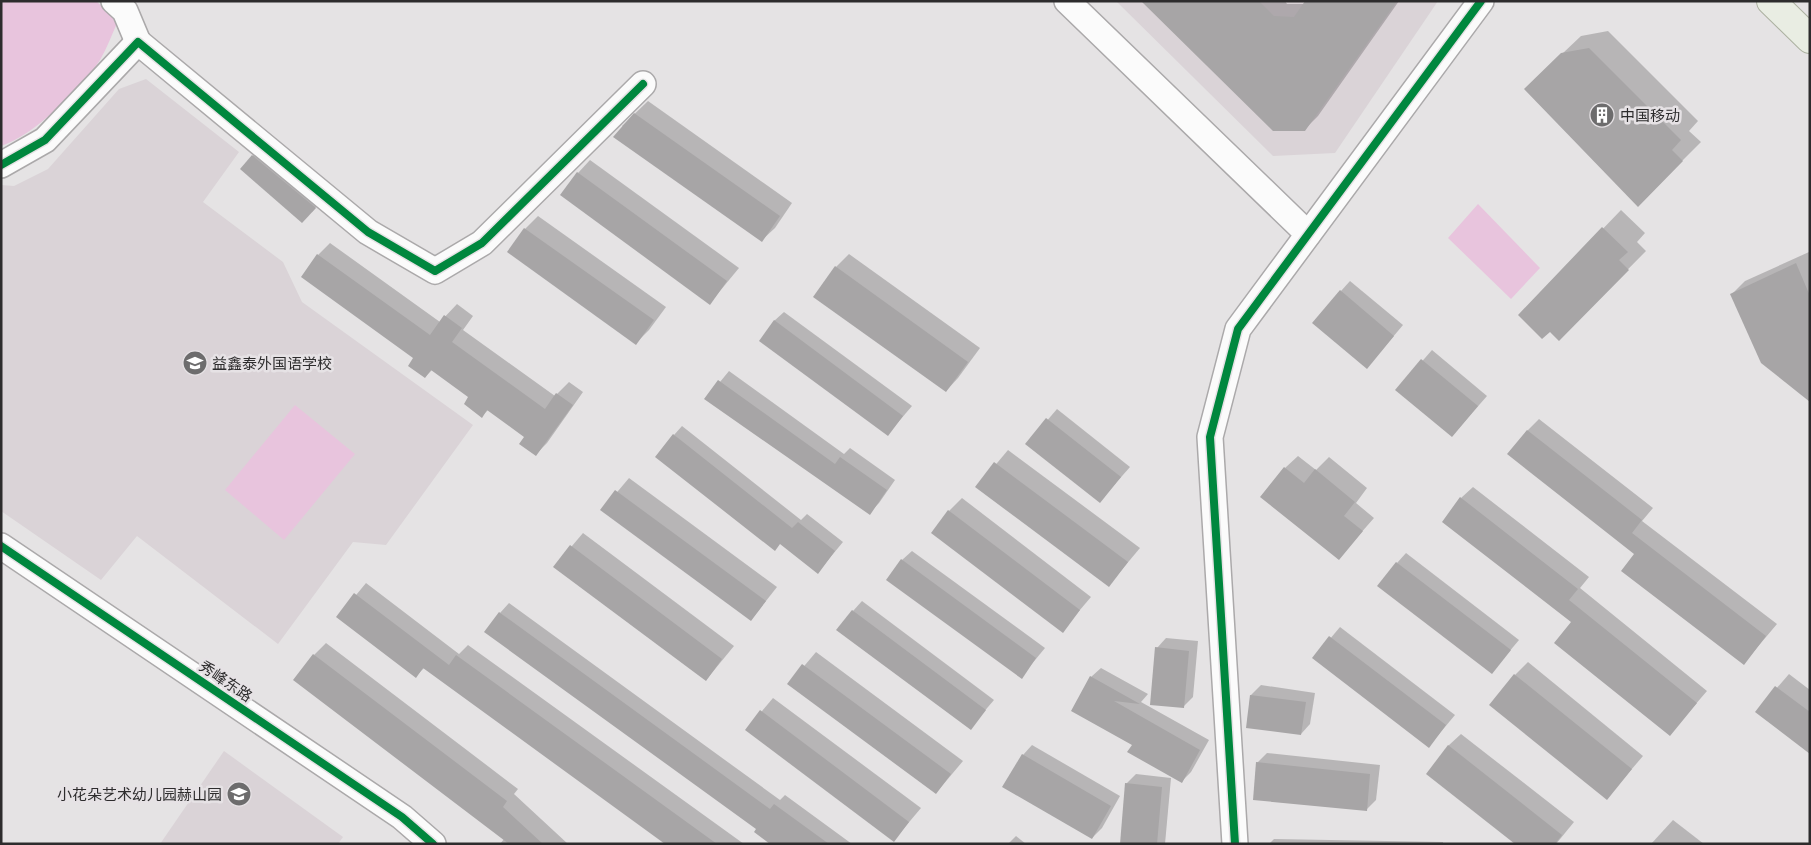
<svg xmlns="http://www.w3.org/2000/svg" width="1811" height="845" font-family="Helvetica,'Noto Sans SC',sans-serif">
<rect width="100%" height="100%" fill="#e5e3e4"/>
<g fill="#dad3d7">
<path d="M 1116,1 L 1438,1 L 1335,153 L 1273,156 Z"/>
<path d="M 146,79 L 239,152 L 203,202 L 283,262 L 302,302 L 473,425 L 386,545 L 353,542 L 278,644 L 137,536 L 101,580 L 1,511 L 1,185 L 14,186 L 48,169 L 119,89 Z"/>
<path d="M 224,751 L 343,837 L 338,844 L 160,844 Z"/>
</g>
<g fill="#e8c4dd">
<path d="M 1,1 L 96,1 L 118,21 C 112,34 107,48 100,60 C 82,88 32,137 1,146 Z"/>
<path d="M 1478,204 L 1540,268 L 1511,299 L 1448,238 Z"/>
<path d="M 295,405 L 355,454 L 284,540 L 225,490 Z"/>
</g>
<g fill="#0003">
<path d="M 1143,1 L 1285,1 L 1287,4 L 1304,4 L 1306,1 L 1399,1 L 1318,116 L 1304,130 Z"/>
<path d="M 1608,31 L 1698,121 L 1689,131 L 1701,142 L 1638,205 L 1544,71 L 1581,36 Z"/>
<path d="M 648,101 L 792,203 L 775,228 L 762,240 L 622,126 Z"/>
<path d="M 262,146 L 324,197 L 312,212 L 241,169 Z"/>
<path d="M 590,160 L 739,268 L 710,303 L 578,173 Z"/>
<path d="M 1621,210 L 1645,233 L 1637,242 L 1646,251 L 1559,339 L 1550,330 L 1520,315 Z"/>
<path d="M 538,216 L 666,307 L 649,330 L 636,343 L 509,252 L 525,229 Z"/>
<path d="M 330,243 L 440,322 L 457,304 L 473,316 L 463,330 L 555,396 L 569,382 L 583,392 L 547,443 L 536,454 L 526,436 L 489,409 L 482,416 L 470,397 L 432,370 L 425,377 L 415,357 L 318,255 Z"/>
<path d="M 1809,252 L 1810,254 L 1810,399 L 1732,294 L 1745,281 Z"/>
<path d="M 849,254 L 980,348 L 958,378 L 946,391 L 836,267 Z"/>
<path d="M 1350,281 L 1403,325 L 1376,357 L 1341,291 Z"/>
<path d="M 784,312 L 912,406 L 888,434 L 774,321 Z"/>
<path d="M 1432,350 L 1487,396 L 1452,436 L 1397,390 Z"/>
<path d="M 729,371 L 844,454 L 850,448 L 895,480 L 879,503 L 869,513 L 706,399 Z"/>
<path d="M 1057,409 L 1130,467 L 1100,501 L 1027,444 Z"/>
<path d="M 1539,419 L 1653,508 L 1642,521 L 1777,624 L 1744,663 L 1636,554 L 1527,431 Z"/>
<path d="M 682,426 L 801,520 L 807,514 L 843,542 L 818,572 L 674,435 Z"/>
<path d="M 1008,450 L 1140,548 L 1109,585 L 977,487 Z"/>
<path d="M 1298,456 L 1316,470 L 1329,457 L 1367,488 L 1356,503 L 1374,518 L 1338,559 L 1285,468 Z"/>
<path d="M 629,478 L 777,587 L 751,620 L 602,510 Z"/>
<path d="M 1473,487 L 1589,577 L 1580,588 L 1707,691 L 1670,734 L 1573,622 L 1461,498 Z"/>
<path d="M 962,498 L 1091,597 L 1062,631 L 949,511 Z"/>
<path d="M 583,533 L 734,646 L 706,680 L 555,566 Z"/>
<path d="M 912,551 L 1045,648 L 1021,677 L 902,560 Z"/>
<path d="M 1406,553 L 1519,640 L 1492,672 L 1397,563 Z"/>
<path d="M 366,583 L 459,654 L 468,645 L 744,844 L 667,844 L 425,667 L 416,676 L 338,617 Z"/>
<path d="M 862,601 L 994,700 L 970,728 L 853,611 Z"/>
<path d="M 509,603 L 780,800 L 785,795 L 852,844 L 772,844 L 758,829 L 500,613 Z"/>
<path d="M 1340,627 L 1455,715 L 1429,746 L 1314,658 Z"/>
<path d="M 1166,638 L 1198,641 L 1193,697 L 1183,707 L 1157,648 Z"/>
<path d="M 326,643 L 518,789 L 514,794 L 568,844 L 500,844 L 504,839 L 314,655 Z"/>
<path d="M 816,652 L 963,761 L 936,793 L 789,684 Z"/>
<path d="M 1528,662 L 1643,756 L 1607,798 L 1515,675 Z"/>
<path d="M 1101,668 L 1148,694 L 1141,702 L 1209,740 L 1191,772 L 1182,781 L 1133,744 L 1091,677 Z"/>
<path d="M 1789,674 L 1810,690 L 1810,753 L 1756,712 Z"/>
<path d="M 1261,685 L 1315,693 L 1310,724 L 1301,734 L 1247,727 L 1251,695 Z"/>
<path d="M 773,698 L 921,808 L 894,840 L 746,730 Z"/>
<path d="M 1461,734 L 1574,822 L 1556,844 L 1517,844 L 1448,746 Z"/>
<path d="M 1032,745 L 1120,796 L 1102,828 L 1092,838 L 1023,755 Z"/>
<path d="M 1267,753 L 1380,765 L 1376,800 L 1366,810 L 1257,763 Z"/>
<path d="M 1136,774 L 1171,778 L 1165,844 L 1121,844 L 1126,784 Z"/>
<path d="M 1673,820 L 1704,844 L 1651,844 Z"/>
<path d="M 1016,836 L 1026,844 L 1008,844 Z"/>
<path d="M 1274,839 L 1443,842 L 1443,844 L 1269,844 Z"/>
</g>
<g fill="#a7a5a6">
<path d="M 1141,1 L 1259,1 L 1274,16 L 1294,17 L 1305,1 L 1397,1 L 1305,131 L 1273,131 Z"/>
<path d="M 1589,48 L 1681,140 L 1672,150 L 1683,161 L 1638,207 L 1524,89 L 1561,53 Z"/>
<path d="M 634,113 L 780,216 L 762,242 L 613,137 Z"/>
<path d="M 252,155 L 316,208 L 302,223 L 240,169 Z"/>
<path d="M 577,172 L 727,281 L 710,305 L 560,195 Z"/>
<path d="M 1602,227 L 1628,252 L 1619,260 L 1629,270 L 1559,341 L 1550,332 L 1542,339 L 1518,315 Z"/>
<path d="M 524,228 L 654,320 L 636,345 L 507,252 Z"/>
<path d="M 317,254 L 430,335 L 444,315 L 462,328 L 452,342 L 545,409 L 556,393 L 573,405 L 536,456 L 519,444 L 524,437 L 487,410 L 482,418 L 464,404 L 468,397 L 431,370 L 425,378 L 408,366 L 413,358 L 301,277 Z"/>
<path d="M 1796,263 L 1810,296 L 1810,402 L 1761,363 L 1730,294 Z"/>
<path d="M 835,266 L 968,362 L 946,392 L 813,297 Z"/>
<path d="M 1340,290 L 1394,336 L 1367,369 L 1312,323 Z"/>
<path d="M 774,320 L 903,416 L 888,436 L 759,341 Z"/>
<path d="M 1421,359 L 1478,406 L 1452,437 L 1395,390 Z"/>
<path d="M 718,380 L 835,464 L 840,457 L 887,490 L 870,515 L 704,399 Z"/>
<path d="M 1046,418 L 1121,477 L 1100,503 L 1025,444 Z"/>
<path d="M 1527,430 L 1642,520 L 1632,533 L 1766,636 L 1744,665 L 1621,571 L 1634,554 L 1507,454 Z"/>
<path d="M 673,434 L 792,528 L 798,522 L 835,551 L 818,574 L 780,544 L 775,551 L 655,457 Z"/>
<path d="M 994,462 L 1128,562 L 1109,587 L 975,487 Z"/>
<path d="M 1284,467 L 1304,483 L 1315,469 L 1355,502 L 1344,516 L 1363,531 L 1339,560 L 1260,497 Z"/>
<path d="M 615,490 L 766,601 L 751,621 L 600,510 Z"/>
<path d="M 1460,497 L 1578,589 L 1569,600 L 1697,703 L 1670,736 L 1554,643 L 1571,622 L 1442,522 Z"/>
<path d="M 948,510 L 1080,610 L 1063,633 L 931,533 Z"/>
<path d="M 570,545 L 722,659 L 706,681 L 553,567 Z"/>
<path d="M 901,559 L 1036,658 L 1022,679 L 886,580 Z"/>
<path d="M 1396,562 L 1511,650 L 1492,674 L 1377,586 Z"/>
<path d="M 354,593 L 449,665 L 456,655 L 717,844 L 665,844 L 423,668 L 416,678 L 336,617 Z"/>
<path d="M 852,610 L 986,710 L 971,730 L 836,630 Z"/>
<path d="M 499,612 L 770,809 L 774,804 L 829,844 L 770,844 L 754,832 L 756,829 L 484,632 Z"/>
<path d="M 1329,636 L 1446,725 L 1429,748 L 1312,658 Z"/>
<path d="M 1155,647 L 1189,651 L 1184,708 L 1150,705 Z"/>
<path d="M 313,654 L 507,801 L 503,807 L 543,844 L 509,844 L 293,680 Z"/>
<path d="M 802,664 L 951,774 L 936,794 L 787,684 Z"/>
<path d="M 1514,674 L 1632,769 L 1607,800 L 1489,705 Z"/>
<path d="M 1090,676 L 1140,704 L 1114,701 L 1200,750 L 1182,783 L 1127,752 L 1132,745 L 1071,711 Z"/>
<path d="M 1775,686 L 1810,712 L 1810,754 L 1755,712 Z"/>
<path d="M 1250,695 L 1306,702 L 1301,735 L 1246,728 Z"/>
<path d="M 760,710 L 909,822 L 894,842 L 745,730 Z"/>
<path d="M 1448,745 L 1562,835 L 1555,844 L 1515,844 L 1426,774 Z"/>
<path d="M 1022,754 L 1111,806 L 1092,839 L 1002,787 Z"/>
<path d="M 1256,762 L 1370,774 L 1367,811 L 1253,800 Z"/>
<path d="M 1125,783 L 1162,787 L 1157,844 L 1120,844 Z"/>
</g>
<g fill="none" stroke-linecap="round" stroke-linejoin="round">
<defs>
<g id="minor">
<path d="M 114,1 L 125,11 L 138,42"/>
<path d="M 1067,1 L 1308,234"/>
<path d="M 1,165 L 45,140 L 138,42 L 368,232 L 435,271 L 482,243 L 643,84"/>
<path d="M 1,546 L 402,817 L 433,844"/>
<path d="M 1235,844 L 1210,437 L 1238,329 L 1481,1"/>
</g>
<path id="major" d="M 1771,1 L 1810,39"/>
</defs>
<use href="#minor" stroke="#aba9aa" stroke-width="28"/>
<use href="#major" stroke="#acb1a1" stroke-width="30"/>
<use href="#minor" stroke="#fbfbfb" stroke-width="25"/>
<use href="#major" stroke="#e9ede3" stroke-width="28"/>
<defs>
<g id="cycleway">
<path d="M 1,165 L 45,140 L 138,42 L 368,232 L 435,271 L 482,243 L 643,84"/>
<path d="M 1,546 L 402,817 L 433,844"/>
<path d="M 1235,844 L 1210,437 L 1238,329 L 1481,1"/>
</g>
</defs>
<use href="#cycleway" stroke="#e6e2e5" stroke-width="11"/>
<use href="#cycleway" stroke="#00873e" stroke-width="8"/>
</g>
<defs>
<symbol id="building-disc" viewBox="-11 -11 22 22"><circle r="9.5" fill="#6d6c6d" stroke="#e6e2e5"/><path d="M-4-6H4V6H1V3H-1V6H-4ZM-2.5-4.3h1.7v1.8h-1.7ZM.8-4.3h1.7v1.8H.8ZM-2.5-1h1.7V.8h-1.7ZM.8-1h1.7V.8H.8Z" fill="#fff"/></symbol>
<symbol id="school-disc" viewBox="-11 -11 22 22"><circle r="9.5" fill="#6d6c6d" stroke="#e6e2e5"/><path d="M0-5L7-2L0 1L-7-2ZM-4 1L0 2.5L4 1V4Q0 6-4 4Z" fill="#fff"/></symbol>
</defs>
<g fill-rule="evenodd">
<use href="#building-disc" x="1588" y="101" width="28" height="28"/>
<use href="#school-disc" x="181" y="349" width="28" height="28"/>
<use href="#school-disc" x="225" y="780" width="28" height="28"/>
</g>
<g text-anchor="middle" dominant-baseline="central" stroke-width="5" stroke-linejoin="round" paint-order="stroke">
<g font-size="15" fill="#2d2c2d" stroke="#e6e2e5" text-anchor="start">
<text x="1620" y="115">中国移动</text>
<text x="212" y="363">益鑫泰外国语学校</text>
<text x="222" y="794" text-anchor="end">小花朵艺术幼儿园赫山园</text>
</g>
<g font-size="15" fill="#2d2c2d" stroke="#e6e2e5">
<text transform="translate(226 681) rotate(34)">秀峰东路</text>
</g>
</g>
<rect width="1811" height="845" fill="none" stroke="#2d2c2d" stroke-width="5"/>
</svg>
